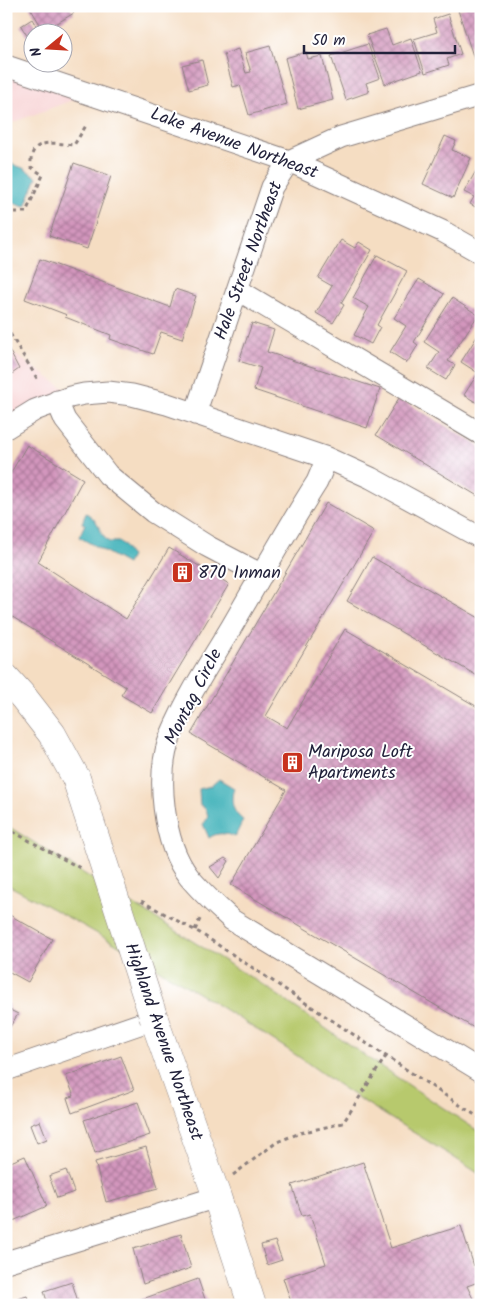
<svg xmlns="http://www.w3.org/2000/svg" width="487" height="1311" viewBox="0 0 487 1311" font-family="Kalam,sans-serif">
<defs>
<pattern id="building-cross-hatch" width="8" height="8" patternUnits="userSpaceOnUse" patternTransform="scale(1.25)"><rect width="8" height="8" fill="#d396bd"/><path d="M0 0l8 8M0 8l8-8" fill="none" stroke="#ab7a9b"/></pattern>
</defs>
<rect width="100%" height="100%" fill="#fff"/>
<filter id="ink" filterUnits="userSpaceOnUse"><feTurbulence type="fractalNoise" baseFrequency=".02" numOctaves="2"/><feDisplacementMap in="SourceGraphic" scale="10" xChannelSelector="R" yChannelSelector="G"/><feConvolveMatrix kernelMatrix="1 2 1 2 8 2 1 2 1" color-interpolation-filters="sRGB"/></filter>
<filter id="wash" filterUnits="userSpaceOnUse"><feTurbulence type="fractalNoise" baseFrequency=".0096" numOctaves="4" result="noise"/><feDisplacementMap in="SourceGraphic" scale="20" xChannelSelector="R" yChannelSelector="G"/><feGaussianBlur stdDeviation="1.12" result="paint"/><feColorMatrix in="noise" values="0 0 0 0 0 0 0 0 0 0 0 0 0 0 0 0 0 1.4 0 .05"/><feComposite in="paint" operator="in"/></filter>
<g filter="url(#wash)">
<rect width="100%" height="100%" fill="#f5ddc2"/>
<path fill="#f7cfd0" d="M6 63 94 92 6 125Z
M6 348 75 396 6 439Z"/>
<path fill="#b7c96d" stroke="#6c7654" d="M6 825 263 985 374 1062 481 1133V1175C439 1147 395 1122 352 1094 330 1080 309 1063 287 1049 196 990 102 934 6 884Z"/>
<path fill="#44b4bb" stroke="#336b7b" d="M6 162 23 168 37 177 25 206 14 203H6Z
M86 513C103 523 97 532 109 542H120C125 546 126 552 131 556L127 564 79 537 85 524 82 523Z
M219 779 234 788C230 800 232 812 243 820L235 837C226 833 217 832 209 838L203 824C210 818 209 810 200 805L199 789 211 786Z"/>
<g id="blocks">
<path fill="url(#building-cross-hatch)" d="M29 6H69L74 13 44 31Z
M468 6H481V57L474 59 458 10Z
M448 14 461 54 447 59 449 65 425 73 414 39 437 32 433 19Z
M32 19 40 32H32V41L31 42 21 26Z
M386 29 392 45 411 38 422 71 385 84 367 35Z
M368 44 380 78 366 83 369 92 346 100 331 56Z
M270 46 287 104 249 115 240 85 233 87 224 54 238 49 246 73 251 72 245 53Z
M306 52 308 59 322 56 333 100 298 109 285 58Z
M202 60 208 85 189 90 182 65Z
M445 136 456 141 452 150 471 158 453 198 423 184Z
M481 162V210L470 204 474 197 464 192Z
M74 163 111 176 87 249 49 236Z
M341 240 355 248 359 242 372 250 341 303 344 305 333 323 316 313 332 286 318 278Z
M377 255 407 271 377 325 380 327 371 344 354 335 369 307 353 298Z
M40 259 170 307 175 289 196 296 182 339 161 332 153 354 110 339 111 335 65 317 67 315 25 299Z
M419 279 444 294 414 342 418 345 407 363 390 352 406 326 394 318Z
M452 298 478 315 448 361 455 365 446 380 428 369 439 352 424 342Z
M252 323 274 330 267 352 380 389 367 428 254 390 261 368 239 361Z
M481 330V402L479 404 464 395 478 373 461 362Z
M6 344 19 369 6 378Z
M399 398 481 447V498L376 435Z
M27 445 83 479 38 562 126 619 169 548 229 584 152 713 121 695 126 687 6 613V481Z
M326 503 374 531 266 716 287 728 345 629 481 709V1032L231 885 286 790 191 734Z
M372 557 481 619V678L347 601Z
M225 858 229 861 219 878 210 867Z
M6 913 52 939 28 982 6 970Z
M6 1003 10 1005 8 1009 18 1014 6 1033Z
M121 1056 134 1090 72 1113 67 1098 74 1096 66 1076Z
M138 1102 150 1135 95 1153 84 1120Z
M40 1121 47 1139 37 1143 30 1125Z
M146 1147 158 1188 106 1202 95 1162Z
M25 1156 47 1206 13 1221 6 1204V1164Z
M363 1162 391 1248 461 1226 474 1266 481 1264V1281L467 1286 476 1305H292L283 1278 326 1264 310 1214 302 1216 292 1185Z
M66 1170 74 1192 57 1198 49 1176Z
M181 1234 191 1268 143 1284 133 1249Z
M275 1241 282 1260 267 1265 261 1245Z
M198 1279 207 1305H138L137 1301Z
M72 1282 79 1305H48L44 1291Z
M27 1296 30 1305H6V1303Z"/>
</g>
</g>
<g filter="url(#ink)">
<use href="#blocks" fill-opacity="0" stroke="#8c807e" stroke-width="1"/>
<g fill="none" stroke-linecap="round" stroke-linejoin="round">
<defs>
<path id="minor" d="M6 66 289 161 442 231 481 253
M238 290 481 434
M57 401 65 420 108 475 153 512 207 546 262 575
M195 414 272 187 289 161 341 137 481 95
M6 428 35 410 70 397 84 394 108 392 132 395 167 404 327 458 371 478 481 538
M327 458 317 482C287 529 260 578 232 626 211 661 187 697 171 735 155 774 163 844 189 877 202 893 217 906 232 920L481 1071
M6 1070 154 1019
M6 1262 217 1197"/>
<path id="major" d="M6 678 24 698 52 734 76 778
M154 1019 217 1197 252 1305"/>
</defs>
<use href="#minor" stroke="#8c807e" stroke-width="23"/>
<use href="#major" stroke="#8c807e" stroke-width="29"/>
<path stroke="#8c807e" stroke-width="3" stroke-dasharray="4 4" stroke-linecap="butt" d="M6 212H26L43 175 31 167C29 137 52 143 74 145L87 124
M6 327 38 380
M6 828 80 868
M141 901 200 933 481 1119
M195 930 201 917
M233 1175 277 1142 300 1133 343 1123 386 1056"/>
<use href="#minor" stroke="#fff" stroke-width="21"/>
<use href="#major" stroke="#fff" stroke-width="28"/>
<defs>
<path id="major-bridge" d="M76 778 154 1019"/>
</defs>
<use href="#major-bridge" stroke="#8c807e" stroke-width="29" stroke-linecap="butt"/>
<use href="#major-bridge" stroke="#fff" stroke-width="28"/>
</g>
</g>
<defs>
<symbol id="building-square" viewBox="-11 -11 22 22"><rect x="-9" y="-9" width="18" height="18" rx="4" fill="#c8321e" stroke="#fff"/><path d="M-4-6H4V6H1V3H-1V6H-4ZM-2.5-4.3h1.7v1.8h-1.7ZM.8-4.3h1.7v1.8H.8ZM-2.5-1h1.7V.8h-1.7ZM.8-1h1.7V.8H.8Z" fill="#fff"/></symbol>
</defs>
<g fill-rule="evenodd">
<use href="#building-square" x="170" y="560" width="25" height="25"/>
<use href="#building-square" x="280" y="750" width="25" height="25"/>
</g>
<g text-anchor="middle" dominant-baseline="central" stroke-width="4" stroke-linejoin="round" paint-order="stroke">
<g font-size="18" fill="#22223b" stroke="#fff">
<text transform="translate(234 144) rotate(20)">Lake Avenue Northeast</text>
<text transform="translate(249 261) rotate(-70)">Hale Street Northeast</text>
<text transform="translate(194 697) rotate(-63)">Montag Circle</text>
<text transform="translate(163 1042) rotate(71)">Highland Avenue Northeast</text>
</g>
<g font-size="18" fill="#22223b" stroke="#fff" text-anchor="start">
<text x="198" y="573">870 Inman</text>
<text x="308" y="752">Mariposa Loft<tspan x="308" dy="21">Apartments</tspan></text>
</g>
</g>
<rect width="487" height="1311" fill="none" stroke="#fff" stroke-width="25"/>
<g transform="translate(48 48) rotate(252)"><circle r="24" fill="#ffffff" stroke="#a7a7b1"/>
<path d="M0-4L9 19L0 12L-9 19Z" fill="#c8321e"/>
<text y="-8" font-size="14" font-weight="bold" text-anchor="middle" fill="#22223b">N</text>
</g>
<path d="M304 45v8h151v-8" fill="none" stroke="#22223b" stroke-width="2.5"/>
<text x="312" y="45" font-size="15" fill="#22223b" stroke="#ffffff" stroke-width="4" paint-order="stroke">50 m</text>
</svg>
